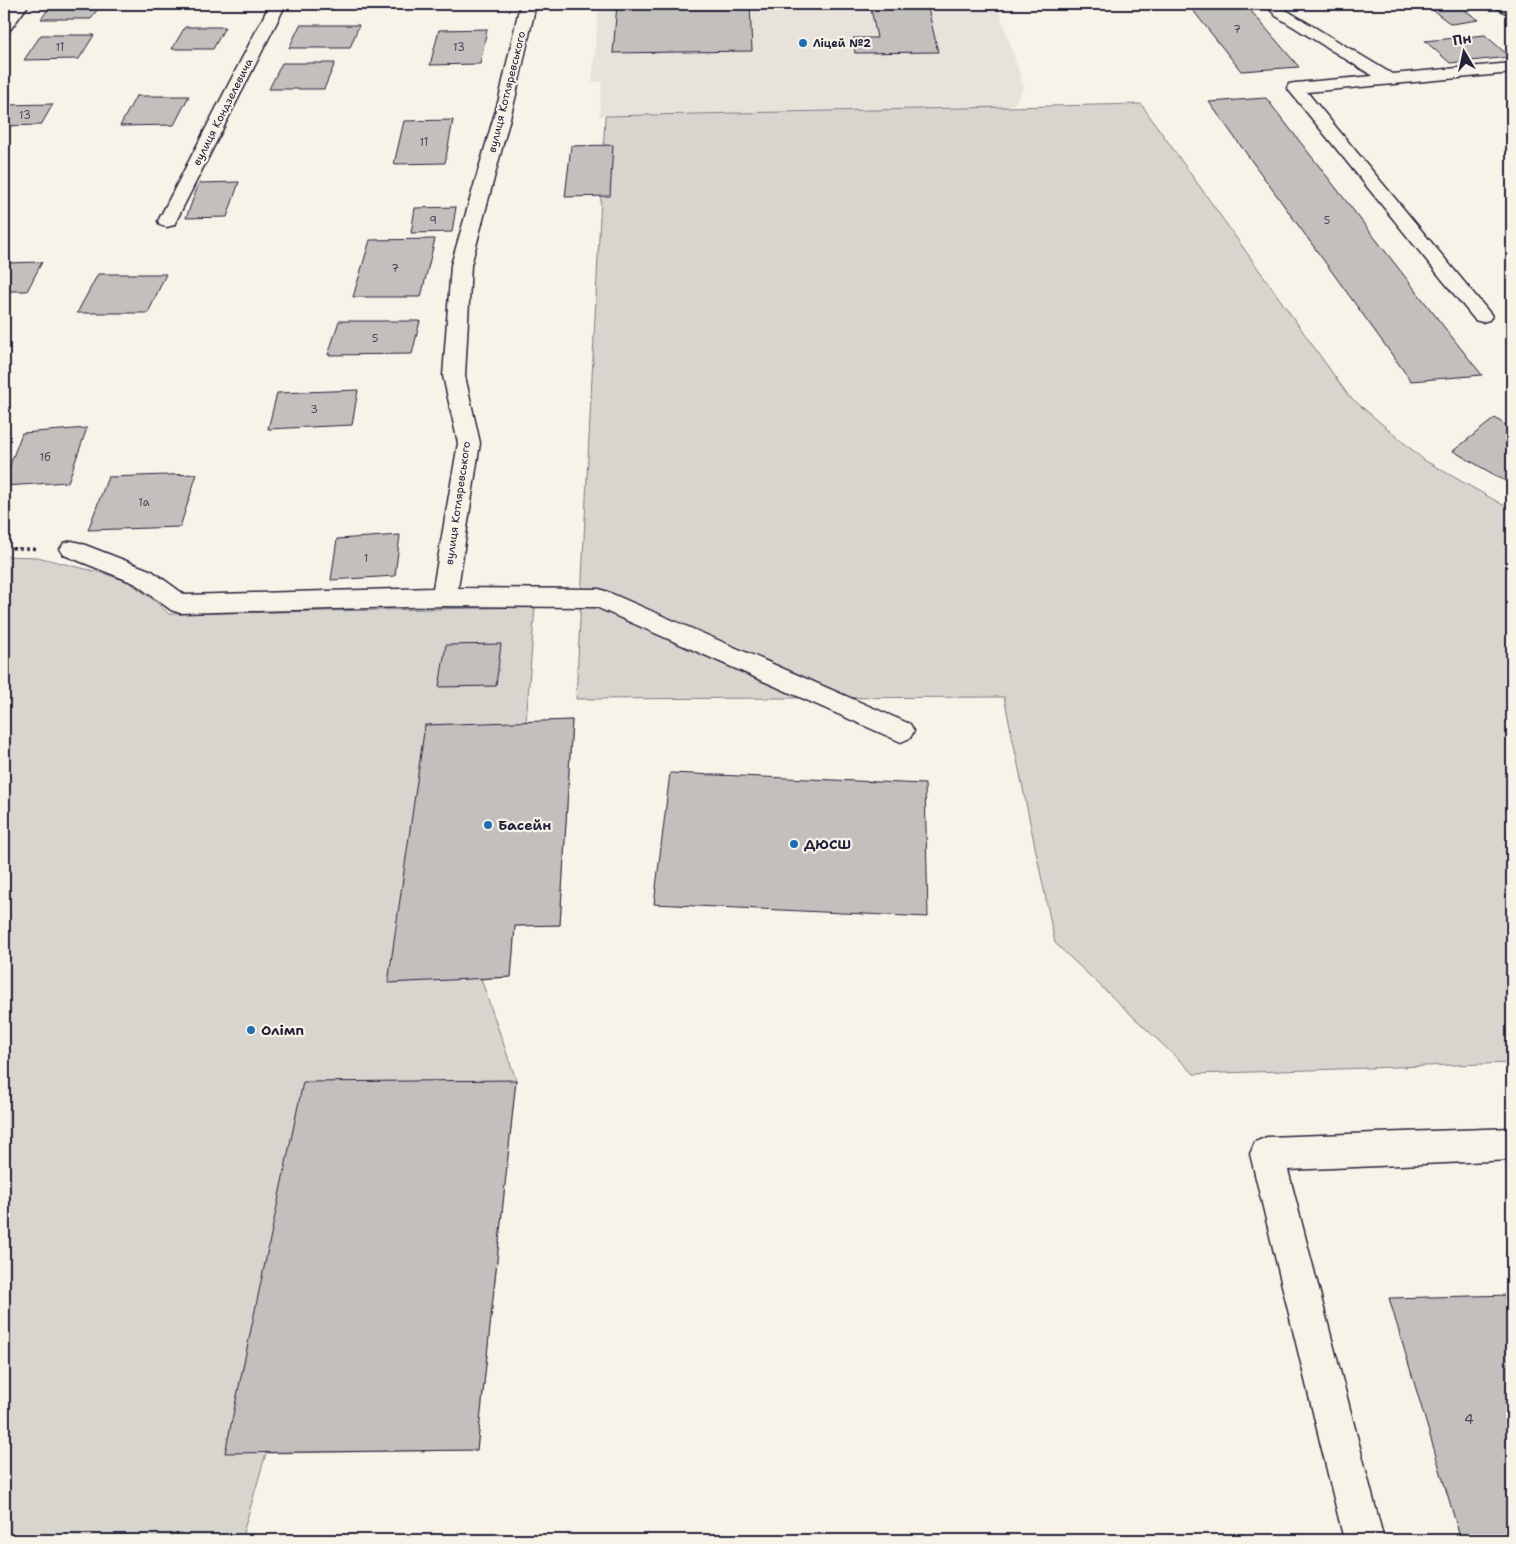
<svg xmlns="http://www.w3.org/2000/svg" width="1516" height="1544" viewBox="0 0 1516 1544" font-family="'Shantell Sans',sans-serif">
<rect width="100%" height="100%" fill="#f7f3e8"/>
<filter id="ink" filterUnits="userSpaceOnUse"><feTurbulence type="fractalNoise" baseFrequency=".02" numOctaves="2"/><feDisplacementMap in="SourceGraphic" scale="10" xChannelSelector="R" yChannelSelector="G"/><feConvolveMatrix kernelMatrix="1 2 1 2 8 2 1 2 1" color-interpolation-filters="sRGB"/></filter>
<g filter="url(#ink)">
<path fill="#e7e3db" d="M599 4H997L1024 87 1014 104 1004 108 599 116 602 82H592Z"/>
<path fill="#d8d5cf" stroke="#7d7c85" d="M1141 104 1348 395 1424 460 1512 510V1063L1194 1074 1055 943 1004 697 576 699 605 116Z
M4 556 37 557 106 574 129 582 155 601 169 614 535 607 526 722 572 720 560 925 515 926 511 977 481 979 516 1080 477 1450 266 1453 241 1540H4Z"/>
<path fill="#c2bfbd" stroke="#22223b" d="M52 4H101L91 19H41Z
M617 4H750L752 51 613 53Z
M870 4H927L938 52 855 53 853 38H877Z
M1188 4H1245L1299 67 1241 71Z
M1446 4H1456L1479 20 1451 24 1427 6Z
M300 25H359L350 48H289Z
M185 27H225L213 49H172Z
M487 29 480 64 430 65 439 30Z
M41 35H94L79 59 24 60Z
M1485 35 1510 57 1450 63 1425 41Z
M282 63H335L324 89H269Z
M136 96H189L174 125 120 126Z
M1266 98 1455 341 1482 375 1411 381 1209 102Z
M53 104 41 125 4 126V105Z
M453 120 445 163 394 164 404 121Z
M613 145 610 196 565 197 571 146Z
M239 182 227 217 186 218 199 183Z
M456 207 452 232 411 233 415 208Z
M435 239 421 297H353L370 240Z
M42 262 27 291H4V263Z
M98 274H166L148 313H77Z
M339 321H420L412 354 328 355Z
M358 390 352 425 268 429 277 393Z
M1495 418 1512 429V485L1453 451Z
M87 428 68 482 4 486V481L22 433Z
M197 474 180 527 88 530 108 477Z
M400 535 395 576 331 580 337 539Z
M501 644 496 686 439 687 446 645Z
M572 720 560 925 515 926 511 977 388 983 425 725Z
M670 773 925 784 928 917 654 904Z
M516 1080 477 1450 225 1453 303 1082Z
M1512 1295V1540H1461L1389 1298Z"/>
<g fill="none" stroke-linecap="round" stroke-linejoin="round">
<defs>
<path id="minor" d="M13 4H29L10 30 4 32V17Z
M270 4H286L176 221 174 225 167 227 160 225 158 221Z
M520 4H536L515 99 471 265 465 376 480 443 458 588 599 589 608 592 910 724 914 731 910 738 901 742 892 738 596 607 444 606 180 613 171 610 134 583 64 555 60 549 64 543 72 541 80 543 152 571 185 595 433 588 458 443 443 376 451 265 499 99Z
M1265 4H1281L1286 10 1392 74 1512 63V73L1307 92 1489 312 1492 316 1489 320 1482 322 1475 320 1287 88 1289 84 1295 83 1373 76 1276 16Z
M1493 4 1512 5V16L1495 7Z
M1512 1128V1160L1288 1170 1384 1540H1344L1250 1154 1255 1142 1267 1137Z"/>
</defs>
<use href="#minor" stroke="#22223b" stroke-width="3"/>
<path stroke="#22223b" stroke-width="2.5" stroke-dasharray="4 3" stroke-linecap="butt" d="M4 548 38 549"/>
<use href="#minor" fill="#f7f3e8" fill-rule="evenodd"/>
</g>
</g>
<g fill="#1f6fb2" stroke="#f7f3e8" stroke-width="2">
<circle cx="803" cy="43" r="5"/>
<circle cx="488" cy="825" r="5"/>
<circle cx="794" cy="844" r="5"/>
<circle cx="251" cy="1030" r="5"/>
</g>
<g text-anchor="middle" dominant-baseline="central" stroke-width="4.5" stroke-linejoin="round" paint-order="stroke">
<g font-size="11" fill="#4a495c">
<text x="1237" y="29">7</text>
<text x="60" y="47">11</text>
<text x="459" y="47">13</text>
<text x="25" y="115">13</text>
<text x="424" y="142">11</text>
<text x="433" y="220">9</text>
<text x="1327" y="220">5</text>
<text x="395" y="268">7</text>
<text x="375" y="338">5</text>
<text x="314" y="409">3</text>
<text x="45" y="457">1б</text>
<text x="144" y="502">1а</text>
<text x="366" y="558">1</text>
</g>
<g font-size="11" font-weight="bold" fill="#22223b" stroke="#f7f3e8" text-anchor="start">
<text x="813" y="43">Ліцей №2</text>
</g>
<g font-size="11" fill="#22223b" stroke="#f7f3e8">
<text transform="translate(507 92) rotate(-76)">вулиця Котляревського</text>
<text transform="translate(223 112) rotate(-63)">вулиця Кондзелевича</text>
<text transform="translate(458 503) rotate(-82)">вулиця Котляревського</text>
</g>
<g font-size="14" font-weight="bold" fill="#22223b" stroke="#f7f3e8" text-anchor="start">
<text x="498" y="825">Басейн</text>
<text x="804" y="844">ДЮСШ</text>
<text x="261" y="1030">Олімп</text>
</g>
<g font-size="14" fill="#4a495c">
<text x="1469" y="1419">4</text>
</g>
</g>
<rect width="1516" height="1544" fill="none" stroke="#f7f3e8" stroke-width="20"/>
<rect x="10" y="10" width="1496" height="1524" fill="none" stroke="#22223b" stroke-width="2" filter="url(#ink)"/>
<g transform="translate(1464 52) rotate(351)" stroke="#f7f3e8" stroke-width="4" paint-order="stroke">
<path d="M0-4L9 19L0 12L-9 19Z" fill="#22223b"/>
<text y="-8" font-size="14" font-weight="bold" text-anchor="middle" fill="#22223b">Пн</text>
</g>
</svg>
